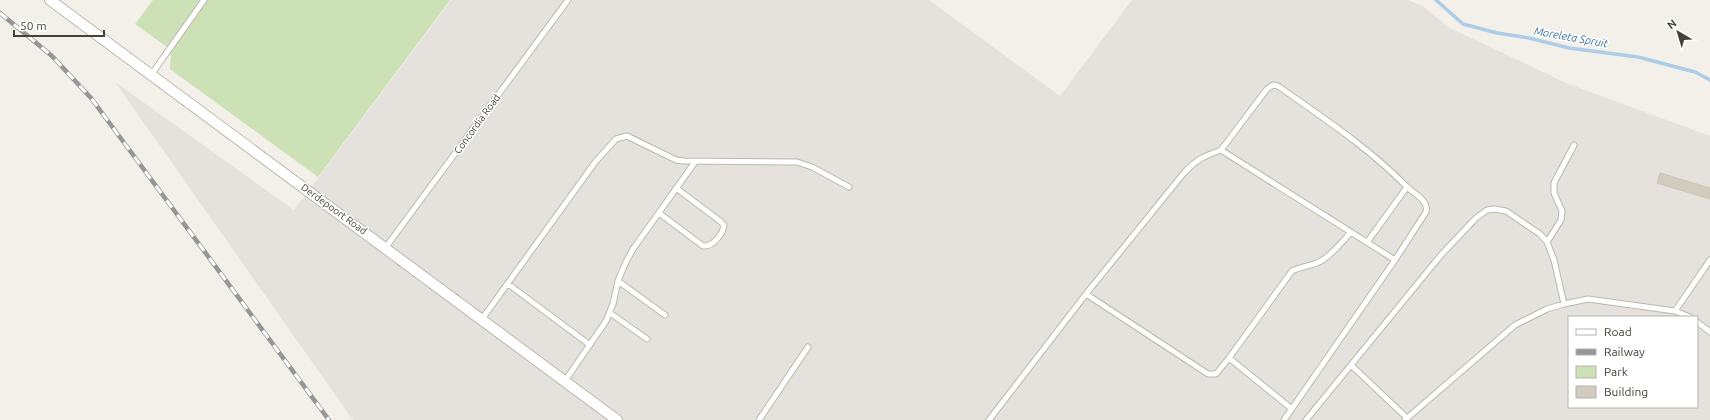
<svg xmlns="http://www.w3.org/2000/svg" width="1710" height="420" viewBox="0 0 1710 420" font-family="Ubuntu,sans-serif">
<rect width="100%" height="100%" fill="#f2f0e8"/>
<path fill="#e5e2dd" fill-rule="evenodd" d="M451 0H929L1060 96 1132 0H1408L1423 6 1448 27 1566 83 1710 136V420H353L115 82 294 210ZM1569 317H1697V407H1569Z"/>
<path fill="#cce2b6" d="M153 0H450L318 177 170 69 171 50 135 24Z"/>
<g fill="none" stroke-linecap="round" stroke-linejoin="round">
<path stroke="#accce8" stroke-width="3.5" d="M1436 0 1463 24 1497 33 1529 38 1569 48 1638 57 1695 72 1710 80"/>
</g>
<path fill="#d2ccbf" stroke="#ccc4b3" d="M1660 173 1710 188V199L1657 183Z"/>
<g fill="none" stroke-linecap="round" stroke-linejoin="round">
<defs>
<path id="lane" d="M151 75 204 0
M1221 150 1267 89 1273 85 1278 86C1323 118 1368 147 1407 187L1368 241
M659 213 703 246C713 247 723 234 724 225L720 221 676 188
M1547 242 1561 220 1562 211 1554 193V183L1574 145
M386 247 568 0
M1395 260 1426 212C1429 201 1415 194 1407 187
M618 281 665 315
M508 284 590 345
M1086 294 1208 374H1216L1229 358 1292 271C1302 266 1312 266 1321 261 1333 254 1342 242 1351 232
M1675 311 1710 260
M610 313 647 339
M482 319 596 161 616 139 627 136 676 160 684 161 797 162 812 167 849 187
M1697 322 1710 332
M1229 358 1292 409
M1351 365 1407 418
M565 381 606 321 613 304 618 281 625 264 633 249 695 162
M759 420 808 347
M989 420 1086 294 1183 174C1197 159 1202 157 1221 150L1395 260 1284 420
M1306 420 1441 255 1476 218 1487 210 1494 209 1506 211 1540 234 1547 242 1554 260 1564 304
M1405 420 1515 325 1547 309 1564 304 1588 299 1675 311 1690 317"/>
<path id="street" d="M50 0 617 420"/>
</defs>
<use href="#lane" stroke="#bcb8ac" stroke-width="7"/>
<use href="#street" stroke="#bcb8ac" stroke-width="12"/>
<use href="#lane" stroke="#fff" stroke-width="5"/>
<use href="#street" stroke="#fff" stroke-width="10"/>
<defs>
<path id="rail" d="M0 13 52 56 91 98 329 420"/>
</defs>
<use href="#rail" stroke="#969696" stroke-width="4.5"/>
<use href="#rail" stroke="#fff" stroke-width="3" stroke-dasharray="9" stroke-linecap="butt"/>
</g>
<g text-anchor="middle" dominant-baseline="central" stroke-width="3" stroke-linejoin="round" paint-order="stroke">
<g font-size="10" fill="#454038" stroke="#fff">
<text transform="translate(477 124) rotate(-54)">Concordia Road</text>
<text transform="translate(334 209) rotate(36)">Derdepoort Road</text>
</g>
<g font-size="11" font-style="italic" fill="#3d73a4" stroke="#fff">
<text transform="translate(1571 37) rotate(10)">Moreleta Spruit</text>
</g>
</g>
<rect x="1568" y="316" width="130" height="92" fill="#ffffff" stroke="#b5b3af"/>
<rect x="1576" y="329" width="20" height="6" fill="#ffffff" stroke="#b5b3af"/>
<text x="1604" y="336" font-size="12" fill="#454038">Road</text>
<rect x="1576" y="349" width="20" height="6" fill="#969696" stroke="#b5b3af"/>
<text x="1604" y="356" font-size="12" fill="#454038">Railway</text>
<rect x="1576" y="366" width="20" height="12" fill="#cce2b6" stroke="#b5b3af"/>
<text x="1604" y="376" font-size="12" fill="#454038">Park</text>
<rect x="1576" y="386" width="20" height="12" fill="#d2ccbf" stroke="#b5b3af"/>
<text x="1604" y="396" font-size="12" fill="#454038">Building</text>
<g transform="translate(1678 32) rotate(322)" stroke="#ffffff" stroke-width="3" paint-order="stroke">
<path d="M0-3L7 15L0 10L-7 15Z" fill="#454038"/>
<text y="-6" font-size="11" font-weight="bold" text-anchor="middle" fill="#454038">N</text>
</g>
<path d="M14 30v6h90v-6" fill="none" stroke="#454038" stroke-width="2"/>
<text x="20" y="30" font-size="12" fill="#454038" stroke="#ffffff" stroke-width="3" paint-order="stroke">50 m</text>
</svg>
